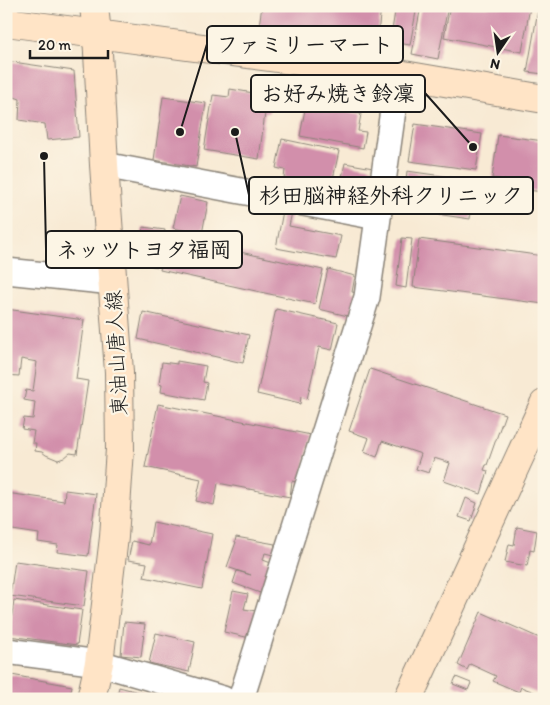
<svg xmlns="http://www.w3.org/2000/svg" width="550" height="705" viewBox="0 0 550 705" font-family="Itim,'Klee One',sans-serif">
<rect width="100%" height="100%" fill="#fcf5e5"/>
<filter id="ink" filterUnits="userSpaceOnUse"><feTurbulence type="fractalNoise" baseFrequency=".02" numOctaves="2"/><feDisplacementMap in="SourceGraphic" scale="10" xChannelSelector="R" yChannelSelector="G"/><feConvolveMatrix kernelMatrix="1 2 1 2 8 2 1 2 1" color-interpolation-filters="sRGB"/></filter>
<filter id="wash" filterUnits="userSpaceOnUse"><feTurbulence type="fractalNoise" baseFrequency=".0096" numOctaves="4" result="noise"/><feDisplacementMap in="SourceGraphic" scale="20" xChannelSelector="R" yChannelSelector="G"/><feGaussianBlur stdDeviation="1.12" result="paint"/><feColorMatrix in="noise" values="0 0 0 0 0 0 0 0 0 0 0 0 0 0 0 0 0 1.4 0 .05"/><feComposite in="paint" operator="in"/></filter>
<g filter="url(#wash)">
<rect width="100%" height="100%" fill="#f8ead4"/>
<g id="blocks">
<path fill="#d28fab" d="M262 6H337L362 10V6H381L377 44 358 41 359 34 321 28 319 36 259 26Z
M396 6H417L410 45 390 42Z
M421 6H448L438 59 412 54Z
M450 6 530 7 522 52 444 37Z
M538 10 544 11V74L527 72Z
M6 61 74 71 79 137 47 140 45 124 19 120 20 99 6 94Z
M230 89 271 96 269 113H265L259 159 204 150 213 95 229 97Z
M163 97 206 103 196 167 154 160Z
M306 104 361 114 358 131 366 132 363 148 300 136Z
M415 124 482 134 476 170 409 161Z
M498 135 544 141V192L526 190 525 201 503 198 505 180 492 178Z
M282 139 339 151 330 193 292 185 294 180 284 178 285 170 276 168Z
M345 163 373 168 367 197 339 192Z
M407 171 470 180 469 191 473 192 470 219 416 211V208L403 206Z
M180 196 208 202 202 234 173 228Z
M283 211 292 212 289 226 341 236 336 259 276 248Z
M143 227 165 230 158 267 137 263Z
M402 238 412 239 406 288 396 286Z
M180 239 323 270 315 304 160 270 167 240 179 243Z
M419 239 544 256V304L413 287Z
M328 269 355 276 352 292 357 293 352 317 319 309Z
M6 309 84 320 76 379 88 381 77 454 70 453 64 458 58 460 46 455 42 452 35 451 36 443H32L34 431 22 429 24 418 33 419 35 402 24 400 26 390 33 391 37 362 21 359 19 376 6 375Z
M276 309 338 323 332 350 319 347 307 399 301 397 300 404 257 394Z
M143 312 249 335 243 363 138 339Z
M177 361 206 366 203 382 207 383 204 400 161 392 162 385 159 384 162 362 177 364Z
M370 369 505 414 487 465H486L484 470 488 471 481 494 444 481 450 463 434 458 429 473 416 469 421 454 382 441 377 457 364 452 369 438 349 431Z
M158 404 311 435 301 483 292 481 290 497 218 483 214 505 196 501 201 479 145 467Z
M65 490 96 494 88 556 57 552 58 545 38 542 39 534 6 529V493L64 501Z
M466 498 477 503 471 521 459 517Z
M153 522 212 534 202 589 144 577 147 563 128 560 132 541 149 545Z
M517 527 537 531 534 551 530 550 527 566 505 562 509 544 514 545Z
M236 537 275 544 273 555 265 553 263 560 271 563 260 593 233 583 237 571 251 575 227 567 236 542H235Z
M15 561 89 571 84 606 10 596Z
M233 591 248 594 244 609 256 611 250 638 224 632Z
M14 600 82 610 77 645 9 636Z
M481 612 544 640V696L521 687 519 692 493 681 496 676 470 664 467 670 458 665Z
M124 622 145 624 141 657 121 655Z
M156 633 195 642 189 672 149 663Z
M6 674 72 686 69 699H6Z
M456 677 471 683 468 690 453 684Z
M119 687 162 698V699H116Z"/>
</g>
</g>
<g filter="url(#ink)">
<use href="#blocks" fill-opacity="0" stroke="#8a8378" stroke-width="1"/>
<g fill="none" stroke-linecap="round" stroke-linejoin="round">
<defs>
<path id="street" d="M104 165 377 217
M6 271 113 282
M6 651 99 663 223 699
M241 699 367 297 398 74"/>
<path id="secondary" d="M6 22 398 74 544 99
M91 699 99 663 114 537 120 449 119 372 104 165 97 34 94 6
M408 699 544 404"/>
</defs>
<use href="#street" stroke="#8a8378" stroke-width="28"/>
<use href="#secondary" stroke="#8a8378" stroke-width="30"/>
<use href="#street" stroke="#fff" stroke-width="25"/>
<use href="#secondary" stroke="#ffe4c6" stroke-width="28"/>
</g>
</g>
<g text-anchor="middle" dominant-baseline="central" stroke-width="4.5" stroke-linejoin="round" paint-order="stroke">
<g font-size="21" fill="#1c1c1c" stroke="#fcf5e5">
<text transform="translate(116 353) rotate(-93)">東油山唐人線</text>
</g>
</g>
<path fill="none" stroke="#1c1c1c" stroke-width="2" d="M180 132L207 44M473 147L425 93M235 132L249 195M44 156L46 249"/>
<g fill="#1c1c1c" stroke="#fcf5e5" stroke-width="2">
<circle cx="180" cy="132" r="5"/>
<circle cx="473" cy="147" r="5"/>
<circle cx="235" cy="132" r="5"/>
<circle cx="44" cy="156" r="5"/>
</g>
<g fill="#fcf5e5" stroke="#1c1c1c" stroke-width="2">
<rect x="207" y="26" width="196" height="37" rx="5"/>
<rect x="251" y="75" width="174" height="37" rx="5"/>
<rect x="249" y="177" width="284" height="37" rx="5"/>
<rect x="46" y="231" width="196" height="37" rx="5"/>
</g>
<g font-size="22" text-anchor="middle" font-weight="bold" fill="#1c1c1c">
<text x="305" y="52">ファミリーマート</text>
<text x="338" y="101">お好み焼き鈴凜</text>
<text x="391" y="203">杉田脳神経外科クリニック</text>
<text x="144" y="257">ネッツトヨタ福岡</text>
</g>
<rect width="550" height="705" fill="none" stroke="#fcf5e5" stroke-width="25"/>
<g transform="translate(498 52) rotate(193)" stroke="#fcf5e5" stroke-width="4" paint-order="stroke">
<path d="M0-4L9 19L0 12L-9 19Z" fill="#1c1c1c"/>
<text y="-8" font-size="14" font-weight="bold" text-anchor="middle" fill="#1c1c1c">N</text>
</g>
<path d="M30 50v8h78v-8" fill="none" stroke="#1c1c1c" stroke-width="2.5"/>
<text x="38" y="50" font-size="15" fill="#1c1c1c" stroke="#fcf5e5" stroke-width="4" paint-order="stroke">20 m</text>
</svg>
